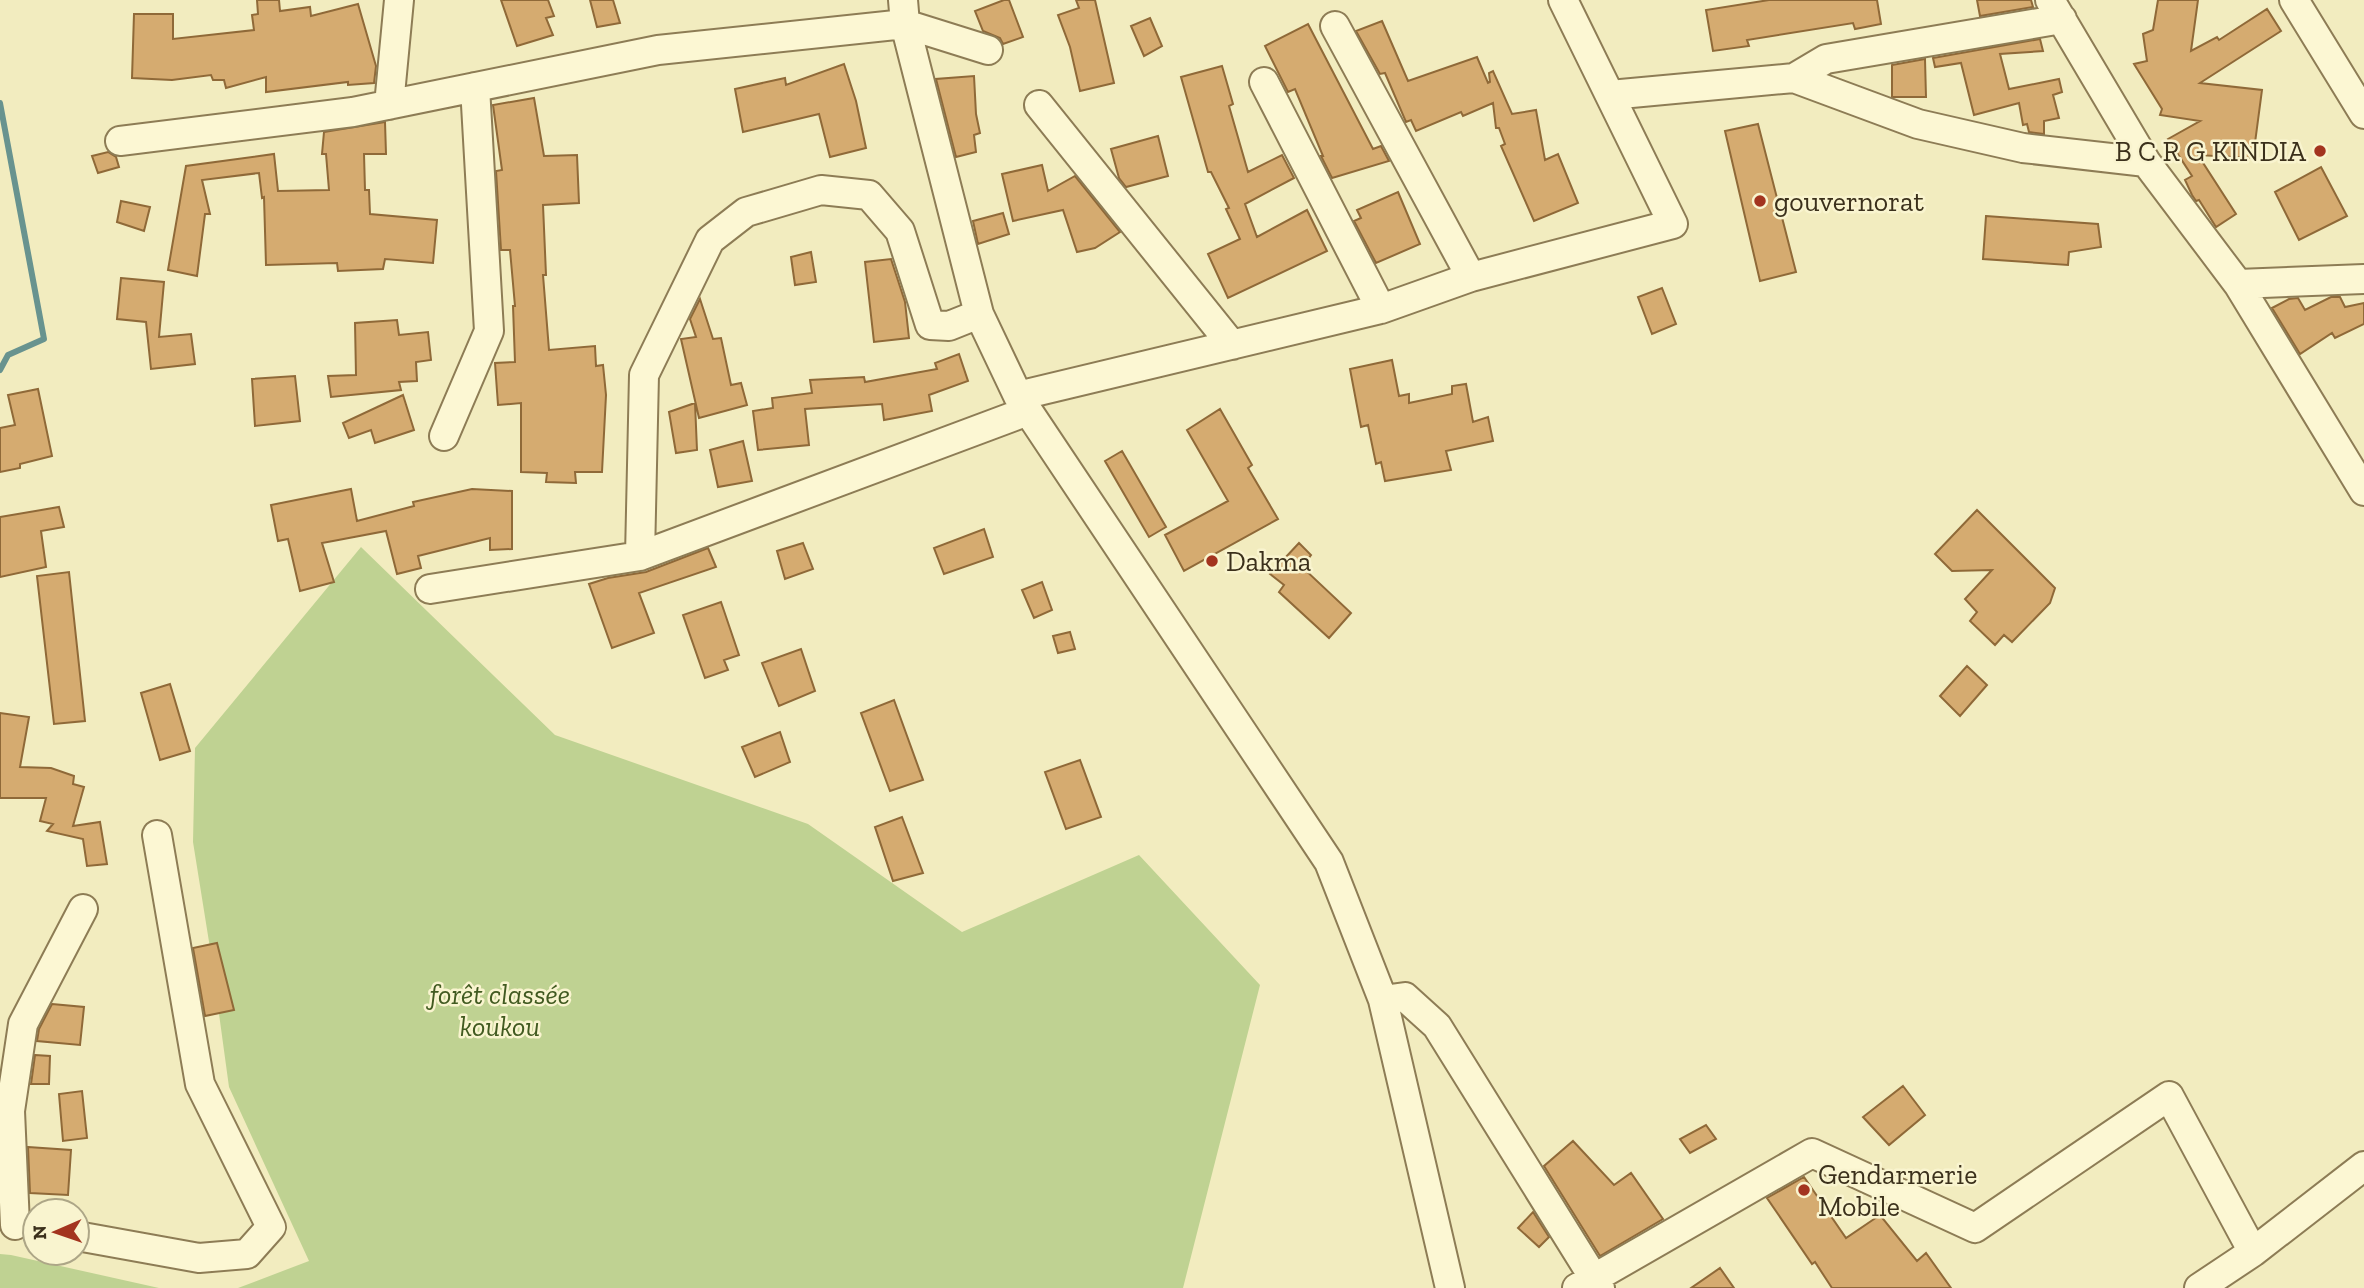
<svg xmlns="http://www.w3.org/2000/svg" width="2364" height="1288" viewBox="0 0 2364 1288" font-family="'Zilla Slab',serif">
<rect width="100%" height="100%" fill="#f2ecbf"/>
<path fill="#bfd292" d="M361 547 555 735 808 824 962 932 1139 855 1260 985 1183 1288H238L309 1261 229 1087 210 948 193 842 195 748Z
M0 1254 11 1255 159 1288H0Z"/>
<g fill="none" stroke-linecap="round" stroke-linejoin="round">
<path stroke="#68938f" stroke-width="6" d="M0 103 44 339 8 355 0 370"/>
</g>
<path fill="#d5ab70" stroke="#8f6938" stroke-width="2" d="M257 0H279L280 11 310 7 311 16 358 4 376 66 374 83 348 85V82L266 92V77L226 88 224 80H213L211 75 172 80 132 78 134 14H173V39L254 30 252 15 258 14Z
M501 0H548L554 16 546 18 553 35 517 46Z
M590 0H613L620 23 597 27Z
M1004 0H1009L1023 37 1003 44 1000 38 983 31 975 11Z
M1076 0H1095L1114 83 1080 91 1070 47 1058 15 1079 8Z
M1769 0H1877L1881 24 1855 29 1853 23 1747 40 1749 46 1713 51 1706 10Z
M1977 0H2031L2033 7 1980 16Z
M2158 0H2198L2191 51 2217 37 2219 40 2267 9 2281 31 2200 83 2262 90 2253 158 2198 155 2236 214 2216 227 2199 200 2196 201 2192 195 2185 180 2192 176 2168 139 2200 121 2160 115 2162 109 2134 64 2147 61 2143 34 2153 30Z
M1150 18 1162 46 1144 56 1131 26Z
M1382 21 1408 81 1477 57 1488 83 1490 82 1489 73 1493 71 1512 114 1536 110 1545 160 1558 154 1578 203 1534 221 1501 146 1505 144 1499 128H1496L1493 103 1463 116 1461 112 1416 131 1411 120 1406 122 1385 73 1380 74 1356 31Z
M1308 24 1373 149 1381 146 1389 161 1332 178 1321 156H1323L1295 89 1288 92 1265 46Z
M2040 39 2043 51 2000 54 2009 89 2059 79 2062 92 2053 95 2059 118 2044 121V134L2029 132 2027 124 2023 125 2019 103 1974 115 1961 63 1935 67 1933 58Z
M1925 59 1926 97H1892V65Z
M844 64 856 101 866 148 830 157 819 114 743 132 735 89 785 78 786 85Z
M1222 66 1233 104 1229 106 1248 172 1282 155 1294 178 1245 204 1257 237 1307 210 1327 251 1228 298 1208 254 1240 239 1226 209 1229 208 1211 172H1208L1181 77Z
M974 76 976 114 980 133 974 135 976 152 956 157 936 79Z
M534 98 544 156 577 155 579 203 543 205 546 275H543L549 350 595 346 596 366 603 365 606 395 602 472H575L576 483 546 482 547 473 521 472V403L498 405 495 363 515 362 513 306H515L510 250H501L496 171 502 170 493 105Z
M385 122 386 154H364L365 190H369L370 214 437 220 433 263 385 259 383 269 338 271 337 263 266 265 264 197 262 198 259 173 202 180 210 214H205L197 276 168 270 186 166 274 154 278 191 329 190 326 154H322L324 132Z
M1758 124 1796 272 1760 281 1725 131Z
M1158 136 1168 176 1126 187 1119 178 1111 149Z
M108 152 116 157 119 167 98 173 92 156Z
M1042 165 1048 191 1075 176 1120 232 1095 248 1077 252 1063 210 1013 221 1002 174Z
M2321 167 2347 216 2299 240 2275 192Z
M1398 192 1420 244 1376 263 1354 221 1361 218 1357 210Z
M121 201 150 207 144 231 117 222Z
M1003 213 1009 234 978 244 973 221Z
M1986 216 2098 224 2101 247 2069 252 2068 265 1983 259Z
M811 252 816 282 795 285 791 257Z
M891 259 905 302 909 338 874 342 865 262Z
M121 278 164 282 159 337 191 334 195 364 151 369 146 322 117 319Z
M1662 288 1676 324 1652 334 1638 297Z
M2331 297H2340L2345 307 2364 303V324L2335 338 2332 333 2300 354 2272 308 2289 299 2298 298 2305 310Z
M700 299 713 339 721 338 731 385 741 383 747 405 699 418 681 339 696 337 690 319Z
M397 320 399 335 428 332 431 360 416 362 417 381 399 382 401 390 331 397 328 376 356 375 355 323Z
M959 354 968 381 929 395 932 411 884 420 882 404 805 409 809 445 758 450 753 411 773 408 772 398 812 393 810 380 864 377 865 382 937 369 935 363Z
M1392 360 1399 396 1409 394V403L1452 394V386L1466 384 1473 422 1488 417 1493 441 1446 451 1451 470 1385 481 1381 462 1376 464 1368 425 1361 427 1350 369Z
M295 376 300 421 255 426 252 379Z
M38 389 52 456 20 464V468L0 472V428L15 425 8 395Z
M403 395 414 430 375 443 371 430 349 438 343 423Z
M695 403 697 450 676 453 669 412Z
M1220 409 1252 465 1248 468 1278 519 1184 571 1165 535 1228 501 1187 430Z
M743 441 752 481 718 487 710 450Z
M1122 451 1166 527 1149 537 1105 461Z
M351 489 357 521 414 506 413 502 472 489 512 491V549L490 550V538L418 556 421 568 397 574 386 531 333 541 322 543 334 582 300 591 288 539 278 541 271 505Z
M59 507 64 527 41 531 46 567 0 577V517Z
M1977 510 2055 588 2050 603 2012 642 2004 635 1995 645 1970 621 1977 612 1965 599 1992 570 1952 571 1935 554Z
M984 529 993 557 944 574 934 548Z
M803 543 813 569 785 579 777 551Z
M1299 543 1311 555 1302 567 1351 613 1329 638 1279 592 1284 585 1270 574Z
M708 548 716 567 639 593 654 633 612 648 589 584 608 578 646 572Z
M69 572 85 721 54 724 37 576Z
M1042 582 1052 610 1034 618 1022 590Z
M721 602 739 655 724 660 728 670 705 678 683 615Z
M1070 632 1075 649 1058 653 1053 636Z
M801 649 815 691 779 706 762 663Z
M1967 666 1987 685 1960 716 1940 696Z
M170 684 190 751 160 760 141 693Z
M894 700 923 780 890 791 861 713Z
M0 713 29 717 20 767 51 768 74 776 73 784 84 787 73 826 100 822 107 864 87 866 83 839 47 831 53 824 40 821 46 798H0Z
M780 732 790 762 755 777 742 747Z
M1080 760 1101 817 1066 829 1045 772Z
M902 817 923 873 893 881 875 827Z
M217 943 234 1010 205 1016 193 948Z
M52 1004 84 1007 80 1045 37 1041 39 1029Z
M35 1055 50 1056 49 1084H31Z
M1903 1086 1925 1115 1889 1145 1863 1117Z
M82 1091 87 1138 63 1141 59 1094Z
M1706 1125 1716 1139 1690 1153 1680 1139Z
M1573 1141 1614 1185 1631 1173 1663 1219 1600 1256 1544 1166Z
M28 1147 71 1150 68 1195 30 1193Z
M1804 1177 1846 1238 1880 1215 1917 1261 1926 1253 1951 1288H1832L1815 1262 1812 1264 1767 1198Z
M1533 1212 1549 1237 1539 1247 1518 1228Z
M1720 1268 1734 1288H1691Z"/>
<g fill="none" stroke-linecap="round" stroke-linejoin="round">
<defs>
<path id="minor" d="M903 0 905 24 979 314 1018 396 1329 862 1383 1000 1450 1288
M2050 0 2146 162
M2294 0 2364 114
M1335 26 1471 277
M1794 78 1826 59 2062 19
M1264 82 1381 309
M1610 95 1794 78 1918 124 2023 148 2146 162 2238 284 2364 491
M389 105 399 0
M1039 105 1232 345
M120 141 353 112 658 50 905 24 988 50
M2238 284 2364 279
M1018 396 1381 309 1471 277 1673 224 1563 0
M444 436 489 331 475 87
M640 556 644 375 710 240 746 212 821 190 869 195 900 231 930 325 949 326 979 314
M430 589 640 556 1028 411
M1383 1000 1405 997 1437 1026 1600 1288
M15 1225 10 1111 23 1024 83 909
M77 1236 199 1258 247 1254 271 1227 200 1084 157 835
M1577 1288 1812 1153 1975 1228 2169 1096 2253 1252
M2199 1288 2253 1252 2364 1166"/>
</defs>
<use href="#minor" stroke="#8d7c55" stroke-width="32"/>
<use href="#minor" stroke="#fcf7d3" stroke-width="28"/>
</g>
<g fill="#a3341f" stroke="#f9f4cf" stroke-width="2.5">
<circle cx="2320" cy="151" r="7"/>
<circle cx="1760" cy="201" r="7"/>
<circle cx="1212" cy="561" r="7"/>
<circle cx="1804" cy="1190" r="7"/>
</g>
<g text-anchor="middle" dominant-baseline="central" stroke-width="5" stroke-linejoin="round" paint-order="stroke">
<g font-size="28" fill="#3b301b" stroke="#f9f4cf" text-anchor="start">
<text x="2306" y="151" text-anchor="end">B C R G KINDIA</text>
<text x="1774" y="201">gouvernorat</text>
<text x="1226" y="561">Dakma</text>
<text x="1818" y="1174">Gendarmerie<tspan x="1818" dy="32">Mobile</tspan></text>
</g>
<g font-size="28" font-style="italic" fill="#415a20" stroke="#f9f4cf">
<text x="500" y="994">forêt classée<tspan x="500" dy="32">koukou</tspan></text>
</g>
</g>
<g transform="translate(56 1232) rotate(268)"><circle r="33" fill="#f9f4cf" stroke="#ada687" stroke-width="2"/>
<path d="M0-5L12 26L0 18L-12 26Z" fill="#a3341f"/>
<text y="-10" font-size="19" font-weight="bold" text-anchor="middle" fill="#3b301b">N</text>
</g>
</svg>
